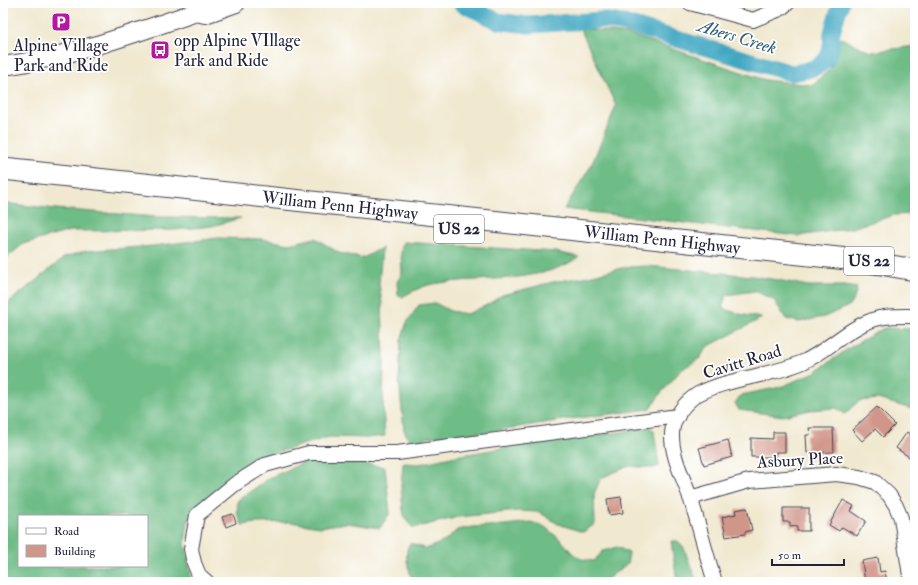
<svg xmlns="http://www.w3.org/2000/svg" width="918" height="585" viewBox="0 0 918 585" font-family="'IM FELL Double Pica',serif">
<rect width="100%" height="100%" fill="#fff"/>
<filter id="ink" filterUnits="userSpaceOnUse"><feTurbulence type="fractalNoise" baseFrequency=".025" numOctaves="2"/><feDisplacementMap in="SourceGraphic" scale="8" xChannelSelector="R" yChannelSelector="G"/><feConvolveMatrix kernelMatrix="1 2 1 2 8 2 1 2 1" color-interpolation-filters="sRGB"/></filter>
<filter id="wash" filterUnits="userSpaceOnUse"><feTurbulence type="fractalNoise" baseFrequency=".012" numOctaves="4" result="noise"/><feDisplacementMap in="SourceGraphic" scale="16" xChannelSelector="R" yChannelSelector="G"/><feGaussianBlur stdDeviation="0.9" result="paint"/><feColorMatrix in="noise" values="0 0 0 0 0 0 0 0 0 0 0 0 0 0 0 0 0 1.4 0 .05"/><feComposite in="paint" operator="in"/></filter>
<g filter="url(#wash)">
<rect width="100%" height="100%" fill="#f0e8cf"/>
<path fill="#6ebc86" stroke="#486f60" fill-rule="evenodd" d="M580 28 628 34 765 80 812 85 831 68 841 38 871 52 915 46V214L894 215 852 228 798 236 564 209 591 166 616 106Z
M3 203 56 209 156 217 241 218 212 226 174 230 70 231 23 244 3 261Z
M218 238 262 239 289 244 315 238 339 253 363 258 382 248 379 284 382 303 384 359 383 409 385 436 366 438 329 437 278 452 219 490 189 516 185 542 192 582H3V307L65 257 85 251 153 246ZM19 516H147V566H19Z
M403 242 556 252 579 257C538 285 480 276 433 284 422 286 411 292 402 297L398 295 397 282 402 273 401 252Z
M648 266 752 276 778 280 808 286H845L857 288 854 299 849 306 824 317 799 322 786 319 774 300 755 291 726 295 722 308 739 314 762 318 707 347 700 358 681 370 661 393 650 409 562 420 488 432 429 437 411 444 404 430 399 381 401 340 407 322 419 305 435 303 450 311 467 314 489 304 502 295 553 282 584 277 626 267Z
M884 328 915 329V410L878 399 859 401 845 414 836 408 810 410 783 416 739 410 735 403 741 395 781 387 815 372 849 348Z
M650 427 654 431 659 466 653 468 629 466 601 478 594 494 595 524 583 532 558 524 539 512 517 511 459 517 413 528 405 519 403 510 401 486 403 463 419 464 456 456 497 449 589 435 615 433Z
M307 461 358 463 385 467 390 513 380 528 347 523 319 527 291 522 255 523 242 525 237 512 238 500 271 477Z
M531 522 545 527 562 541 572 553 581 559 594 561 603 551 617 547 629 553 627 564 603 582H412C410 568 402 556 410 543L426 549 445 541 457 530 473 527 505 525Z
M671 541H678L683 546 697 582H677Z"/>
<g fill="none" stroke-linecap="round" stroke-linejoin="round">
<path stroke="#42a8c2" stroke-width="17" d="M461 3 498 21 528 25 602 20 623 23 791 73C805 71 825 68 830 52 832 46 831 40 832 33 834 23 838 13 841 3"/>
</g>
<g id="blocks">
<path fill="#d1968a" d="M877 407 895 425 883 437 875 429 862 441 852 430Z
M809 428H833L834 452 807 453 806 435H810Z
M773 432H785V452H776V457H751V438L773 439Z
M907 432 915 438V461L896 448Z
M728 440 732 457 704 465 699 448Z
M621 497 623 513 609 515 607 499Z
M843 500 854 506 851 511 866 521 857 536 842 527 839 531 829 525Z
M747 508 752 530 745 532V534L726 537 722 517 736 514 735 510Z
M783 508H809V531H797V526L790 527V522H783Z
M233 514 236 523 226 527 222 517Z
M878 558 880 572 885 571 887 582H865L862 561Z"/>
</g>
</g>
<g filter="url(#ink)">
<use href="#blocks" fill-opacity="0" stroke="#414051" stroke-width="1"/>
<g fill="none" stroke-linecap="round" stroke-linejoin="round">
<defs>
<path id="minor" d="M690 3 753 20 780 9 788 3
M690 498 749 481 836 474 859 477 875 482 889 495 896 506 901 518 911 582
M207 582 199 575 194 563 191 549 197 515 235 484 265 465 309 453H397L678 416
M715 582C706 554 699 525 690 497 683 477 671 455 672 433 673 417 685 402 698 394 731 377 769 377 803 362 826 352 847 329 870 321 884 315 900 316 915 316"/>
<path id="major" d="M3 66C70 57 132 34 196 12L205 14 236 3"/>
<g id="highway">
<path id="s1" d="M3 169 857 260 915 270"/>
</g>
</defs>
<use href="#minor" stroke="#414051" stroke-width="16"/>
<use href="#major" stroke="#414051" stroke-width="20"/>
<use href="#highway" stroke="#414051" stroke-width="23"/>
<path stroke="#414051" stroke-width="1.5" stroke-dasharray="1 3" stroke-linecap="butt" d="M115 582 117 581"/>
<use href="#minor" stroke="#fff" stroke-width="14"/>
<use href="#major" stroke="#fff" stroke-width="18"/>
<use href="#highway" stroke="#fff" stroke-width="21"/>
</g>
</g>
<defs>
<symbol id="parking-square" viewBox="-11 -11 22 22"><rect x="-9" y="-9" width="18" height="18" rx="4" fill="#b5179e" stroke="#fff"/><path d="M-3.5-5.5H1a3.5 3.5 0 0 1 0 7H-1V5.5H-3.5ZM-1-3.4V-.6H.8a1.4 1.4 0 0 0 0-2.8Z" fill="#fff"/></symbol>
<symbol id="bus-square" viewBox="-11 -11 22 22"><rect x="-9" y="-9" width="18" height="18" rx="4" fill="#b5179e" stroke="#fff"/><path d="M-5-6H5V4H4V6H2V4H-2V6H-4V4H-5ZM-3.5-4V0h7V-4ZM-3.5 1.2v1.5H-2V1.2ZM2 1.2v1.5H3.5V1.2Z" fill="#fff"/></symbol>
</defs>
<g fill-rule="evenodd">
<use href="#parking-square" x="50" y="11" width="22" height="22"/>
<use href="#bus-square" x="149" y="39" width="22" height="22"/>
</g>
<g text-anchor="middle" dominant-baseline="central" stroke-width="3.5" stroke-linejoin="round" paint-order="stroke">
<g fill="#fff" stroke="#646476" stroke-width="1">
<rect x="434" y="215" width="50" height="28" rx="3"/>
<rect x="844" y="247" width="50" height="28" rx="3"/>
</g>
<g font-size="16" font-weight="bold" fill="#22223b">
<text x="459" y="229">US 22</text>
<text x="869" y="261">US 22</text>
</g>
<g font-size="17" fill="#22223b" stroke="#fff" text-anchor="start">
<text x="174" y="40">opp Alpine VIllage<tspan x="174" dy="20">Park and Ride</tspan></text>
<text x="61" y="45" text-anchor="middle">Alpine Village<tspan x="61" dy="20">Park and Ride</tspan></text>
</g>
<g font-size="17" fill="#22223b" stroke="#fff">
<text stroke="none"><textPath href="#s1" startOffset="339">William Penn Highway</textPath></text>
<text stroke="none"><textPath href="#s1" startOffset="663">William Penn Highway</textPath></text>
<text transform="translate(742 362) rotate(-17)">Cavitt Road</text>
<text transform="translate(800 460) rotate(-3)">Asbury Place</text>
</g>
<g font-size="18" font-style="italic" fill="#305e78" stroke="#fff">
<text transform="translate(737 37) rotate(17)">Abers Creek</text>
</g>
</g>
<rect width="918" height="585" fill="none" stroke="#fff" stroke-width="16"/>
<rect x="18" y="515" width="130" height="52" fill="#ffffff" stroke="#a7a7b1"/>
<rect x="26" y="528" width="20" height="6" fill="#ffffff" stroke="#a7a7b1"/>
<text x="54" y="535" font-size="12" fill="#22223b">Road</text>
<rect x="26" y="545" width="20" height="12" fill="#d1968a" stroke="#a7a7b1"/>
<text x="54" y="555" font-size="12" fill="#22223b">Building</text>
<path d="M772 559v6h72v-6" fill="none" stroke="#22223b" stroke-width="2"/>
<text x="778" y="559" font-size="12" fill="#22223b" stroke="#ffffff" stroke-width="3" paint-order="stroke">50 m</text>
</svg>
